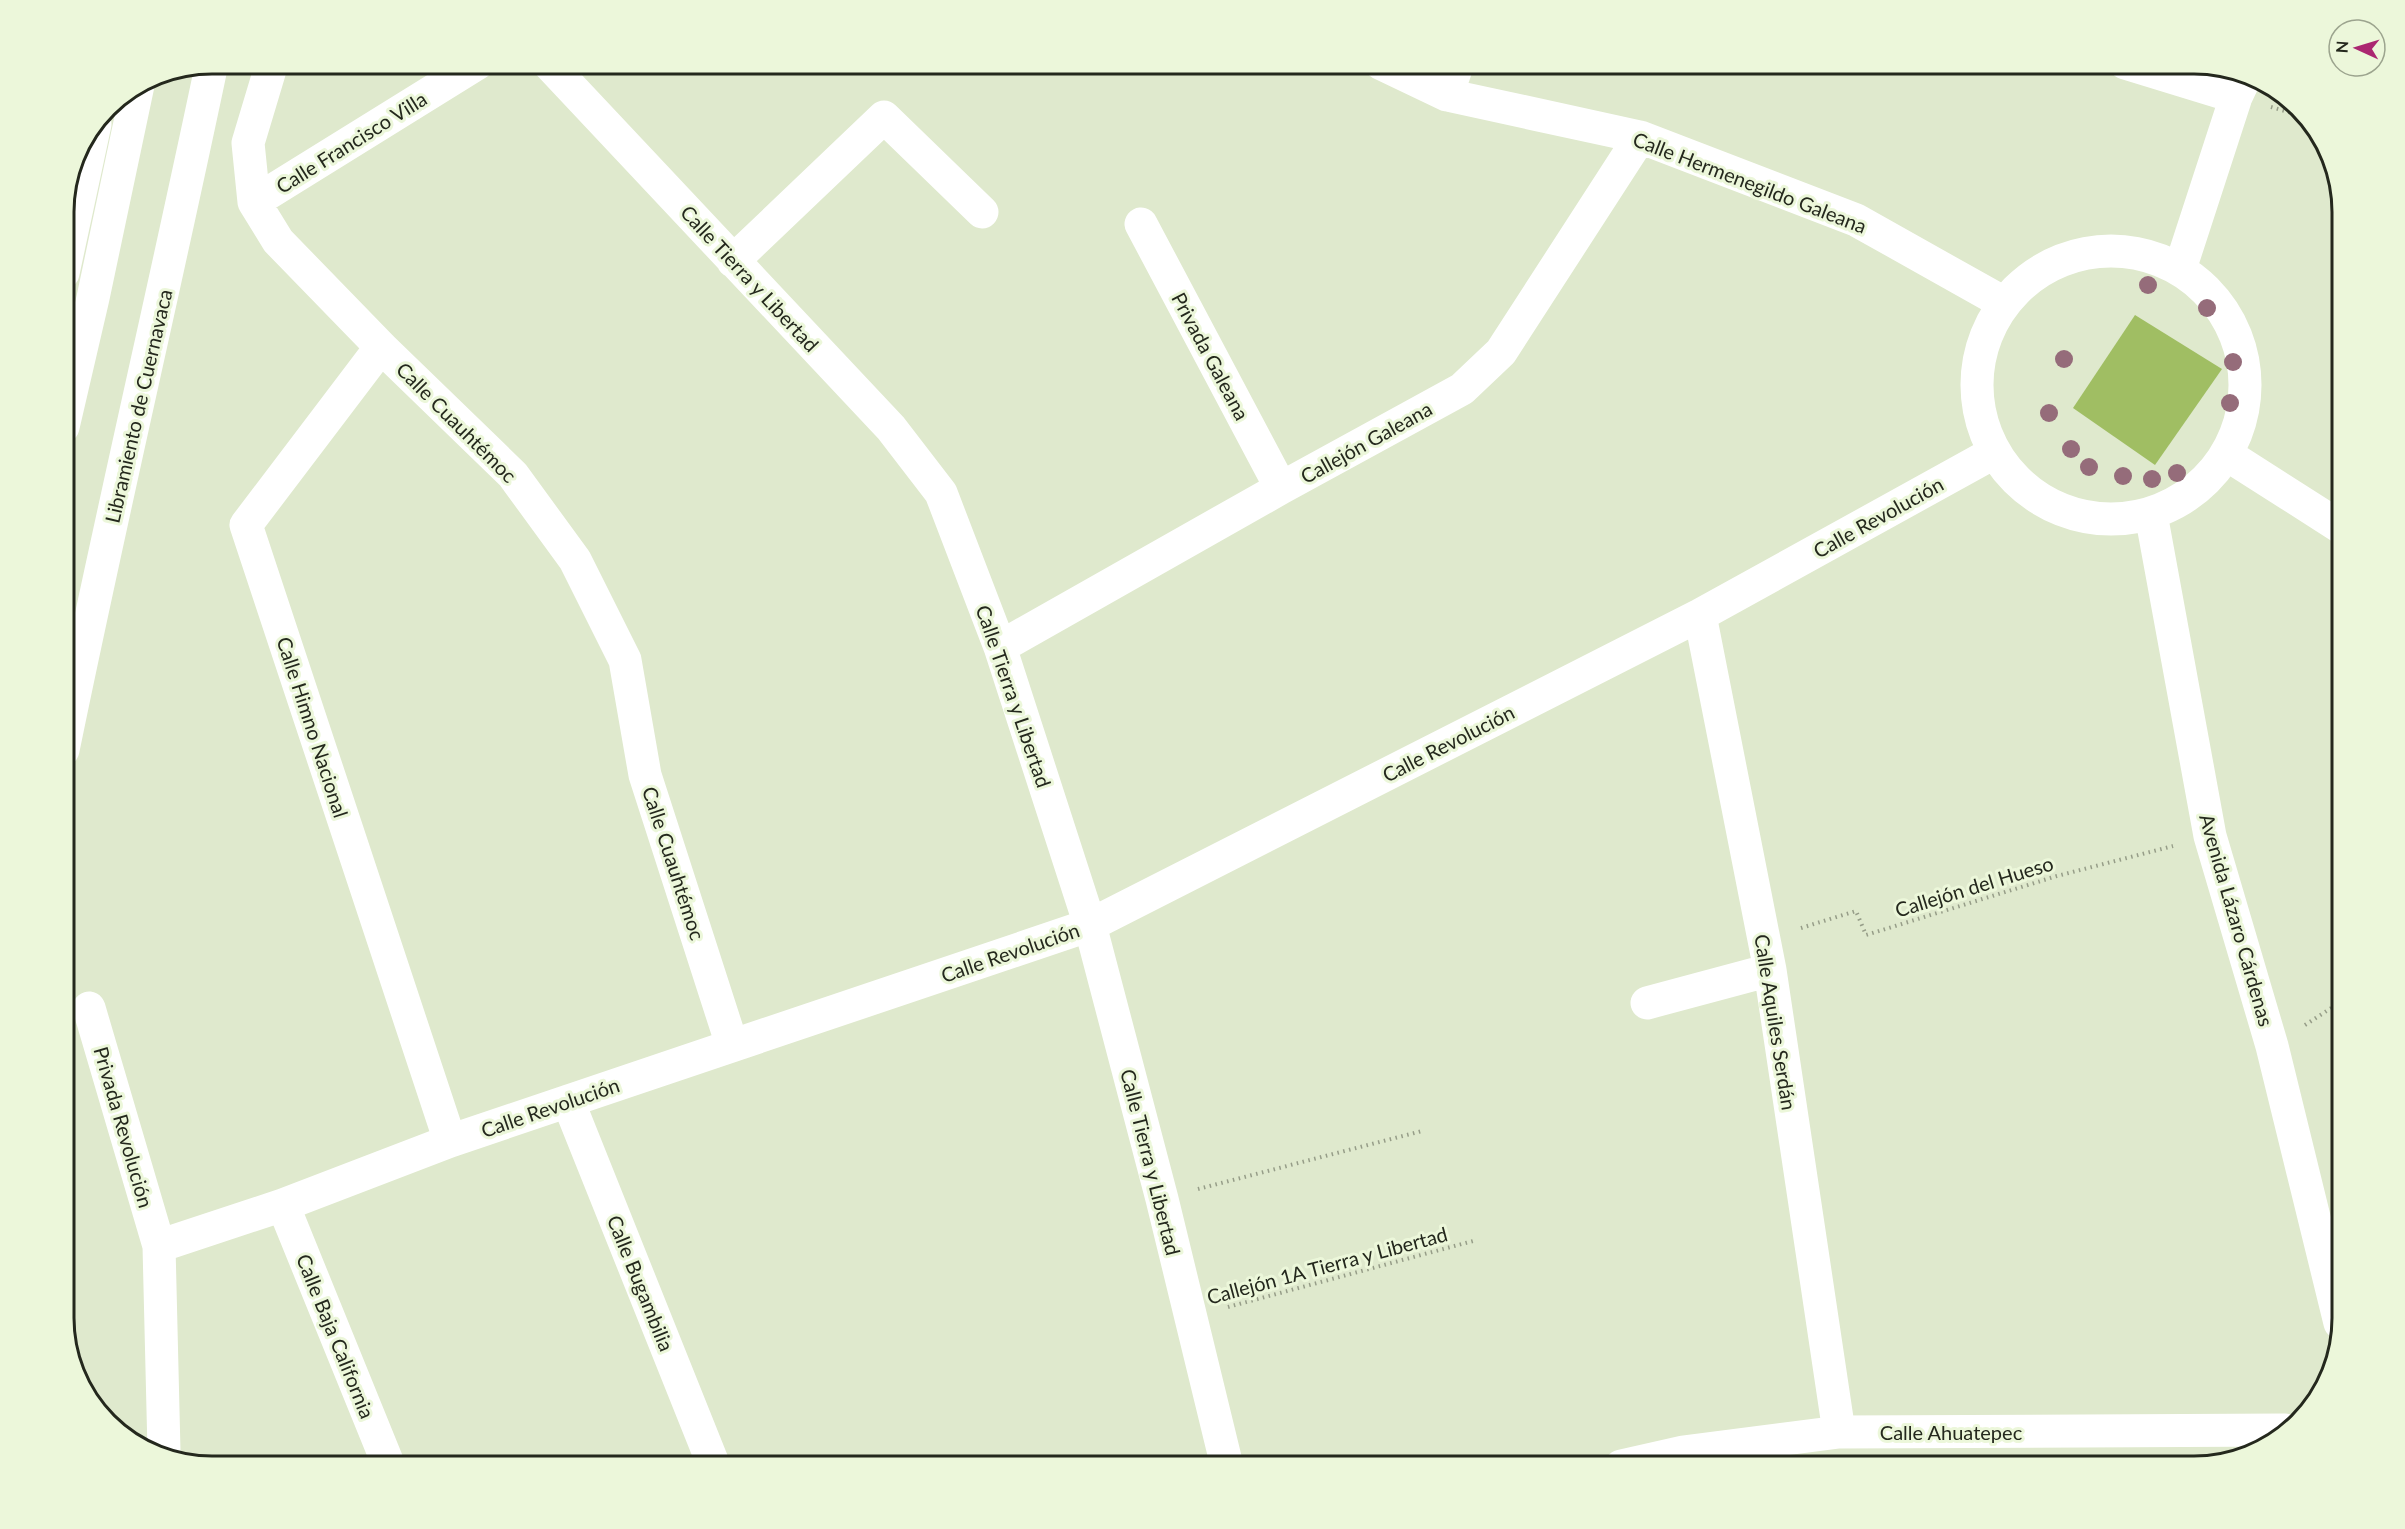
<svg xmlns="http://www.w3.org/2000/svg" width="2405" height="1529" viewBox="0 0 2405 1529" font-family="Lato,sans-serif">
<rect width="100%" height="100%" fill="#dfe9cd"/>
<path fill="#a0be63" d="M2135 315 2222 369 2155 465 2073 408Z"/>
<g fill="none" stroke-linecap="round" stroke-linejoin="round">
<path stroke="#969d88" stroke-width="4" stroke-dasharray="1.5 4.5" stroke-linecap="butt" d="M2271 107 2302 116
M1801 928 1856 911 1866 935 2057 876 2173 846
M2305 1025 2342 1001
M1198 1189 1422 1131
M1228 1307 1473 1241"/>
<path stroke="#fff" stroke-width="33" d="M272 63 248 143 254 202 278 241 381 347 513 475 575 560 625 660 645 775 732 1045
M548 63 891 428 941 493 1000 647 1090 925 1162 1199 1227 1466
M1380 63 1447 95 1640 137 1856 220 2004 303
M2125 63 2236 97
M1447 95 1458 63
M254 202 478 63
M1141 224 1281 488
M1977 385a134 134 0 1 1 268 0a134 134 0 1 1-268 0Z
M733 261 884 117 982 212
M2180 269 2236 97 2245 78
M381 347 246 525 450 1141
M2226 454 2342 528
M2151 514 2210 836 2272 1046 2340 1323
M1700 615 1770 970 1839 1432
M1000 647 1281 488 1462 389 1501 352 1640 137
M1647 1003 1770 970
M89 1008 159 1246 164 1451
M568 1101 714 1466
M283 1205 389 1466
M159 1246 283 1205 450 1141 1090 925 1700 615 1995 452
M1621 1466 1683 1452 1839 1432 2285 1430"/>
<path stroke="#fff" stroke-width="33" d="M63 750C110 520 164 292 212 63"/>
<path stroke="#fff" stroke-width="33" d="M63 273 95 124
M63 427 93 298 138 85"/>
</g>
<g fill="#956c7a">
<circle cx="2148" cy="285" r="9"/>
<circle cx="2207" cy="308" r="9"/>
<circle cx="2064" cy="359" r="9"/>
<circle cx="2233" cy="362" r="9"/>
<circle cx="2230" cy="403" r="9"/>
<circle cx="2049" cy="413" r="9"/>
<circle cx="2071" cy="449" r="9"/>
<circle cx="2089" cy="467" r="9"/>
<circle cx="2177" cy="473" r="9"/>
<circle cx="2123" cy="476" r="9"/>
<circle cx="2152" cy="479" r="9"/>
</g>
<g text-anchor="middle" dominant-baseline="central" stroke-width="6" stroke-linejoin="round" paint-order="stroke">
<g font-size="20" fill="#24281d" stroke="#ecf7da">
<text transform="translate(351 142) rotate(-32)">Calle Francisco Villa</text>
<text transform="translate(1750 182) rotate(21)">Calle Hermenegildo Galeana</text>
<text transform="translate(750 278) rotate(47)">Calle Tierra y Libertad</text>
<text transform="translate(1211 356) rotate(62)">Privada Galeana</text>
<text transform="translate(138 406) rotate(-77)">Libramiento de Cuernavaca</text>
<text transform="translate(457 422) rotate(45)">Calle Cuauhtémoc</text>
<text transform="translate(1366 442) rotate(-29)">Callejón Galeana</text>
<text transform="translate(1878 517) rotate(-29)">Calle Revolución</text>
<text transform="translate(1014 696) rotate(71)">Calle Tierra y Libertad</text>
<text transform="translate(313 727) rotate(72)">Calle Himno Nacional</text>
<text transform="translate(1448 743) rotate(-27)">Calle Revolución</text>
<text transform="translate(674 863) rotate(72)">Calle Cuauhtémoc</text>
<text transform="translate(1974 886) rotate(-17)">Callejón del Hueso</text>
<text transform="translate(2237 920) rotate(74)">Avenida Lázaro Cárdenas</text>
<text transform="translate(1010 952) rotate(-19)">Calle Revolución</text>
<text transform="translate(1776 1022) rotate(81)">Calle Aquiles Serdán</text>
<text transform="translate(550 1107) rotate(-19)">Calle Revolución</text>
<text transform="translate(124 1127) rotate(74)">Privada Revolución</text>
<text transform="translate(1151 1162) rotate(76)">Calle Tierra y Libertad</text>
<text transform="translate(1327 1265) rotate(-15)">Callejón 1A Tierra y Libertad</text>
<text transform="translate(641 1283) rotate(68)">Calle Bugambilia</text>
<text transform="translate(336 1336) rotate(68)">Calle Baja California</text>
<text x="1951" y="1432">Calle Ahuatepec</text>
</g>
</g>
<path d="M0 0H2405V1529H0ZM212 74H2194A138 138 0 0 1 2332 212V1318A138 138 0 0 1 2194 1456H212A138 138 0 0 1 74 1318V212A138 138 0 0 1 212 74Z" fill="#ecf7da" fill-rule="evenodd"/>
<path fill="none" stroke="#24281d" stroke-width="3" d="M212 74H2194A138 138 0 0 1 2332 212V1318A138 138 0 0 1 2194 1456H212A138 138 0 0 1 74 1318V212A138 138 0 0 1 212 74Z"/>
<g transform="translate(2357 48) rotate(274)"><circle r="28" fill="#ecf7da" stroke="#9ca48e" stroke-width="1.5"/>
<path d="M0-4.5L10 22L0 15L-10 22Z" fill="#ab2771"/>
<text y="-9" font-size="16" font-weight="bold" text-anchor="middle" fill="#24281d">N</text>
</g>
</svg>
